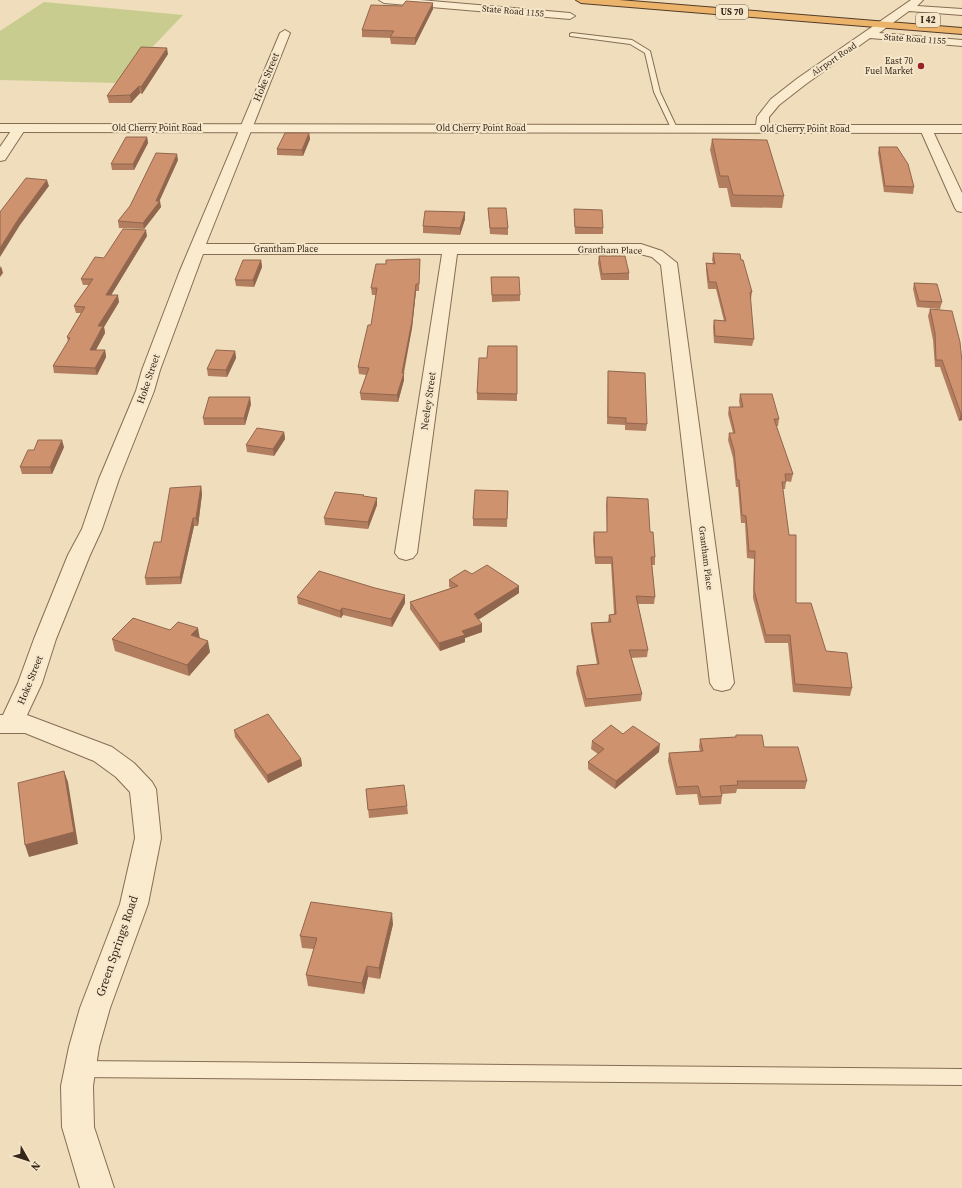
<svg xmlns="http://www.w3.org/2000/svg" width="962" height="1188" viewBox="0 0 962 1188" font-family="'Source Serif 4',serif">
<rect width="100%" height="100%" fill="#efddbb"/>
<path fill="#c8cd8f" d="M44 2 183 15 118 83 0 80V31Z"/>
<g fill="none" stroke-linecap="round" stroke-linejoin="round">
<defs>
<path id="service" d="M572 33 632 40 650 51 660 92 677 128 676 129 671 128 654 92 645 53 630 44 570 36V34Z
M80 1061 962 1069V1085L80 1077 74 1075 71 1069 74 1063Z"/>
<path id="minor" d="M285 30 290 33 206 244H641L662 251 677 263 734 683 730 689 722 691 714 689 710 683 661 265 652 257 640 254H457L417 553 413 558 406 560 399 558 395 553 442 254H203L160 370 154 391 119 479 102 529 90 555 56 639 42 683 27 715 112 747 134 763 152 782 156 789 161 838 148 904 110 1008 99 1047 93 1086 94 1127 114 1188H80L62 1127 61 1086 69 1047 80 1008 120 904 135 838 130 792 116 777 94 761 25 733H0V715H3L18 683 34 639 68 555 82 529 99 479 136 391 142 370 179 273 280 33Z
M20 124 25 125 26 128 5 160 0 161V147L15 125Z
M926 125 931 126 932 129 962 193V212L957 211 955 208 920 129 921 126Z"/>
<path id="tertiary" d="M379 0H420L570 13 575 16 570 19 384 3Z
M911 0H923L917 6 962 9V15L909 11 879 33 962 40V46L870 38 806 84 779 105 769 117V125H962V133L0 132V124L756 125 757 117 771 99 798 78Z"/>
<path id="trunk" d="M576 0H619L962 28V34L581 3Z"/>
</defs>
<use href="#service" stroke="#866d55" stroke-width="2"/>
<use href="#minor" stroke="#866d55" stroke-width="2"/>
<use href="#tertiary" stroke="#866d55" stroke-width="2"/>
<use href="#trunk" stroke="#533b2a" stroke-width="2"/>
<use href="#service" fill="#faebce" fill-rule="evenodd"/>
<use href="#minor" fill="#faebce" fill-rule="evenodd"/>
<use href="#tertiary" fill="#faebce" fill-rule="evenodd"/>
<use href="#trunk" fill="#ecb46b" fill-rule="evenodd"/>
</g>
<path fill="#b27e5f" d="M402 6 433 9 415 45 391 44 390 38 362 37V30Z
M168 54 142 94 140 93 131 103H109L107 96Z
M309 133 310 139 303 156 277 155V149Z
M147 137 148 143 134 170H112L111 164Z
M712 139 784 196 782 208 731 207 727 188H719L710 150Z
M879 147 914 187 913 194 884 192 878 153Z
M178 160 159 201 161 207 144 229 119 228 118 221Z
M488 208 508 228V235L490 234Z
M574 209 603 228V234H575L574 216Z
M465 212V219L460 235 423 233V226Z
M147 236 111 295 119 302 104 327 105 333 96 350H105L106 357 97 375 54 373 53 366 68 342 67 337 81 313H76L74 306 89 285H83L81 279 104 258Z
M713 253 741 260 752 292 751 299H750L754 339 752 346 714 343 713 327 714 320 724 321 716 289H708L706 270V263H713L712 260Z
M599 256 629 273V280H601L598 263Z
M420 259 419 291H416L412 328 404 373V380L398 402 361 400 360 393 366 375 359 374 358 367 371 325 376 295H372L371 288 386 264Z
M261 260 262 267 254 287 236 286 235 280Z
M491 277 520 295V301L492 302Z
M914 283 942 302 940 309 917 307 913 289Z
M930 309 962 362V420L959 421 940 367H935L933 340 928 316Z
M517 346V401L477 400V393L487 358Z
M235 351 236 358 227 377 208 376 207 369Z
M608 371 647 424 646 431 625 430V425L607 424Z
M740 394 779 419 778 426H776L793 474 791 482 786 481 785 489H783L796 603 826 651 852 688 850 696 793 692 788 643H765L753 598 754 559 747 558 745 523H741L738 487H736L733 458 728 440 729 433H733L728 414 729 407H740L739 401Z
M251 404 245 425H204L203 418Z
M284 432 285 439 274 456 247 452 246 445Z
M64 447 52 474H22L20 467 34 450Z
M201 486 202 494 198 526H194L181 584 146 585 145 578 161 542Z
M508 491 507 527 473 526V519Z
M607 497 650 532 655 557V565H652L655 597 654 604H638L648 650 647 657 631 658 642 694 641 701 585 707 576 673 577 666 597 664 591 631V623L608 622 609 615 614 614 611 564H595L593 539 594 532H607L606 505Z
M377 498V505L368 529 325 525 324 518Z
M472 574 519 593 478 620 482 632 465 638V642L440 651 410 609V602L451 588 449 587V580Z
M297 597 405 603 392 627 343 615 341 618 298 604Z
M170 630 200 638 210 652 189 676 115 651 112 639Z
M234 730 301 759 302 766 268 783 235 737Z
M623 734 659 752 615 789 588 769V762L598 754 591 749 592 741Z
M736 735 764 747 807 781 805 789H737L736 793 722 794V796L721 804 699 805 697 794 676 795 668 761 669 753 700 751 699 747 700 739 735 737Z
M366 789 407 806 408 814 369 818Z
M393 924 380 979 368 977 364 994 308 986 306 975 314 949 302 948 300 936Z"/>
<path fill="#91664e" d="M433 3V9L415 45V38Z
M167 48 168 54 142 94 141 87Z
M139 86 140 93 131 103 130 95Z
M309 133 310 139 303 156 302 150Z
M147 137 148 143 134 170 133 164Z
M177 154 178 160 159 202 160 201 161 207 144 229 143 223 156 201Z
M47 180 49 186 20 225 0 257V248L19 218Z
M465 212V219L460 235V228Z
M146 230 147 236 107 302 106 295Z
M261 260 262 267 254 287 253 280Z
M1 266 3 273 0 277V268Z
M416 284V291L412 328 403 374 404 373V380L398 402 397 395 402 373Z
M118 295 119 302 104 327 105 333 92 357 90 350 98 326Z
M105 350 106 357 97 375 95 368Z
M235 351 236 358 227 377 226 370Z
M250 397 251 404 245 425 244 418Z
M961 414H962V420L959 421Z
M284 432 285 439 274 456 273 449Z
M62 440 64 447 52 474 50 467Z
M201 486 202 494 198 526 196 518Z
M377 498V505L368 529V522Z
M193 518 194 526 181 584 180 577Z
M519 586V593L475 622 474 614Z
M405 595V603L392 627 391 619Z
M342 608 343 615 341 618 340 611Z
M482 624V632L465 638V642L440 651 439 643 462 631Z
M198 628 200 639 191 635Z
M208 641 210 652 189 676 187 665Z
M660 744 659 752 615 789 616 781Z
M301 759 302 766 268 783 267 775Z
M64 771 68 782 78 844 29 857 25 845Z
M392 913 393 924 380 979 379 968Z
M367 966 368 977 364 994 362 983Z"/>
<path fill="#cf926f" stroke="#91664e" d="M406 1 433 3 415 38 390 37 394 31 362 30 371 5 402 6Z
M141 47 167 48 141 87 139 86 130 95 107 96Z
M285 133H309L302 150 277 149Z
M126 137H147L133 164H111Z
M712 139 767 140 784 196 733 195 728 176H720Z
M879 147H897L908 164 914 187 885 186Z
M156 153 177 154 156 201H160L143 223 118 221 130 206Z
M26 178 47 180 19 218 0 248V212Z
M488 208H506L508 228H490Z
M574 209 602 210 603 228 575 227Z
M425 211 465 212 460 228 423 226Z
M123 229 146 230 106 295H118L98 326H103L90 350H105L95 368 53 366 70 338 67 337 85 307 74 306 93 279H81L95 257 104 258Z
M713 253 740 254 741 260H743L752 292H750L754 339 715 336 714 320 726 321 716 282H709L706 263 715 264Z
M599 256H625L629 273 602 274Z
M420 259 419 284H416L412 321 402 373H404L397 395 360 393 369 368 358 367 368 325H371L377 288H371L376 264H386V260Z
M243 260H261L253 280H235Z
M491 277H519L520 295H492Z
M914 283 937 284 942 302 919 301Z
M930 309 952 311 960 342 962 362V414H961L942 360H936L935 333Z
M488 346H517V394L477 393 479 358H487Z
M216 350 235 351 226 370 207 369Z
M608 371 645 373 647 424 626 423V418L608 417Z
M740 394H772L779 419H774L793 474H785L786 482H782L789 535H796V603H811L826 651 847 653 852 688 795 684 790 635H766L754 590 755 551H749L746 516 742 515 739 480H737L734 450 729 433H735L729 407H743Z
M209 397H250L244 418H203Z
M257 428 284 432 273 449 246 445Z
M38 440H62L50 467H20L28 450H34Z
M201 486 196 518H193L180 577 145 578 154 542H161L170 488Z
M475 490 508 491 507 519H473Z
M335 492 364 495 363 496 377 498 368 522 324 518Z
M607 497 648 499 650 532H653L655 557H651L655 597 636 596 648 650H629L642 694 586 699 577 666 599 664 591 623 611 622 609 615 616 614 612 557H595L594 532H607Z
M487 565 519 586 474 614 482 624 462 631 465 635 439 643 410 602 458 586 449 580 465 570 472 574Z
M319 571 375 588 405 595 391 619 342 608 340 611 297 597Z
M133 618 170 630 178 622 198 628 191 635 208 641 187 665 112 639Z
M268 714 301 759 267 775 234 730Z
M611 725 623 734 633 726 660 744 616 781 588 762 604 749 592 741Z
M736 735H762L764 747H798L807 781H737L738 785 720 786 722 796 701 797 698 786 677 787 669 753 703 751 700 739 736 737Z
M64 771 74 832 25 845 18 783Z
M404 785 407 806 368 810 366 789Z
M311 902 392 913 379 968 367 966 362 983 306 975 317 938 300 936Z"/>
<circle fill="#972329" stroke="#f6e7cb" stroke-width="1.5" cx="921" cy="66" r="4"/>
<g text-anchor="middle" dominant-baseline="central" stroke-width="4" stroke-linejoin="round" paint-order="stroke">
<g font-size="9" fill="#35261a" stroke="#f6e7cb">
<text transform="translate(513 11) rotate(5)">State Road 1155</text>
<text transform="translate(915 39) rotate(4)">State Road 1155</text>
<text transform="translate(834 59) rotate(-34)">Airport Road</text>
<text x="157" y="128">Old Cherry Point Road</text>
<text x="481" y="128">Old Cherry Point Road</text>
<text x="805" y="129">Old Cherry Point Road</text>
<text x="286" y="249">Grantham Place</text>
<text transform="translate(610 250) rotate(1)">Grantham Place</text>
<text transform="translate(706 558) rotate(83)">Grantham Place</text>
</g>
<g fill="#f6e7cb" stroke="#6f604f" stroke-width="1">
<rect x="716" y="5" width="32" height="14" rx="3"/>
<rect x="916" y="13" width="24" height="14" rx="3"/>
</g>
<g font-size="9" font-weight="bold" fill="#35261a">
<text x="732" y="12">US 70</text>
<text x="928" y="20">I 42</text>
</g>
<g font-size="9" fill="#35261a" stroke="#f6e7cb" text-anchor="end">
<text x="913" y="61">East 70<tspan x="913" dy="10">Fuel Market</tspan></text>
</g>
<g font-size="10" fill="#35261a" stroke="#f6e7cb">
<text transform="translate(266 77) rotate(-67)">Hoke Street</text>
<text transform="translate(148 379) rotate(-71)">Hoke Street</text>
<text transform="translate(428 401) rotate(-82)">Neeley Street</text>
<text transform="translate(30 680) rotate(-68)">Hoke Street</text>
</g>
<g font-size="12" fill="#35261a" stroke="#f6e7cb">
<text transform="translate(117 946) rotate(-71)">Green Springs Road</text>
</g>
</g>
<g transform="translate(28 1160) rotate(129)" stroke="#f6e7cb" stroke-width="3" paint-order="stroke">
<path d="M0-3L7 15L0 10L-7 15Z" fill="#35261a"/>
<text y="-6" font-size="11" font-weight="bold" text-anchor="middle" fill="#35261a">N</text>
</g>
</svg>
